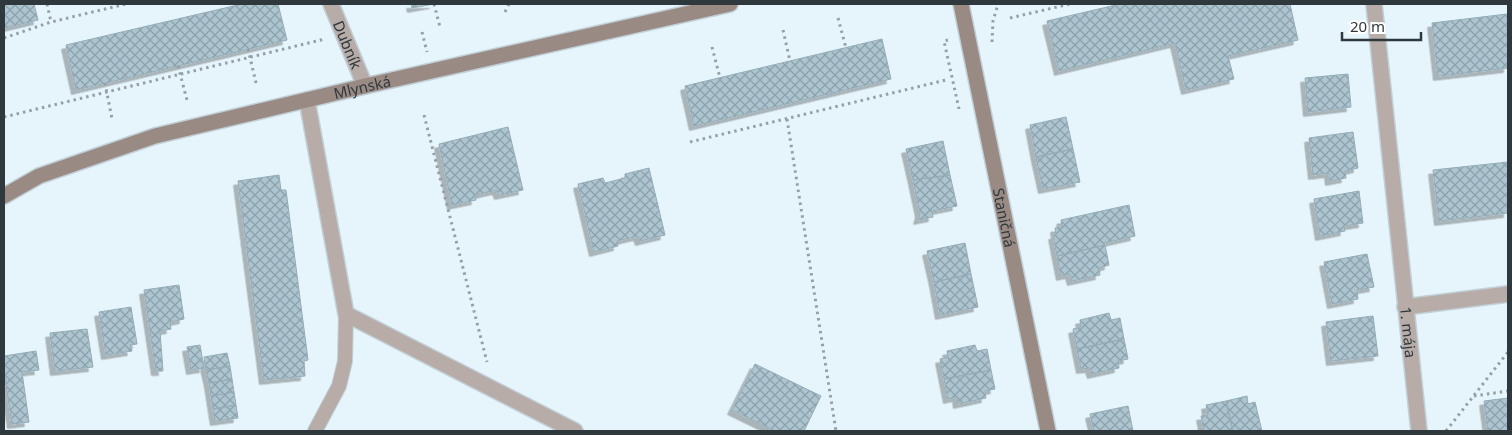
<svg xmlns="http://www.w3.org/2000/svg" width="1512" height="435" viewBox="0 0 1512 435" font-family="'Noto Sans',sans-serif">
<defs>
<pattern id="building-cross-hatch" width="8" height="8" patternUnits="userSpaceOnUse" patternTransform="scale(1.25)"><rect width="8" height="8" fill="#adc5d1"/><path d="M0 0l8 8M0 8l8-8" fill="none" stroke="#8da1ab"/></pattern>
<filter id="shadow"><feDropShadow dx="-4.5" dy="4.5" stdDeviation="0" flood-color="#0004"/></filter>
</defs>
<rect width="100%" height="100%" fill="#e6f5fc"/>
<path fill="url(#building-cross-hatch)" stroke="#94acb7" filter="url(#shadow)" d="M4 4H34L38 20 4 28Z
M242 4H278L287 40 76 90 66 45Z
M411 4H434L412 8Z
M1120 4H1290L1298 40 1228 56 1234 79 1186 90 1175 43 1059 71 1047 21Z
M1507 14 1508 68 1438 76 1432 23Z
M882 39 891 79 694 126 685 86Z
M1348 74 1351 107 1308 112 1305 78Z
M1066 117 1073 149 1036 157 1030 125Z
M508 127 523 190 499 195 497 190 475 195 476 200 452 205 439 144Z
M1353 132 1358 168 1345 171 1346 178 1330 181 1329 173 1313 175 1309 138Z
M943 141 950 175 913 180 906 149Z
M1073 149 1080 182 1043 189 1036 157Z
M1508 162V213L1439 221 1433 170Z
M649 168 665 235 640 241 638 236 617 241 618 246 594 252 578 184 603 178 605 183 625 178V174Z
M279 175 281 190H286L308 360 304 361 305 376 264 380 238 181Z
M950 175 957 206 932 211 933 217 918 220 920 213 913 180Z
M1359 191 1363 223 1344 226 1345 231 1320 236 1314 199Z
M1129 205 1135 236 1104 243 1105 245 1057 256 1053 235H1056L1055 228 1062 227 1061 220Z
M965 243 971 274 934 282 927 251Z
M1105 245 1109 265 1099 268 1100 275 1072 281 1070 274 1061 276 1057 256Z
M1367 254 1374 287 1357 290 1358 299 1332 304 1324 262Z
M971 274 978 307 940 315 934 282Z
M179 285 184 319 170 322 171 329 160 331 163 371H156L144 290Z
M131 307 137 344 130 345 132 351 106 355 99 312Z
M1109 313 1111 320 1120 318 1124 339 1077 349 1073 329 1081 327 1080 320Z
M1373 316 1378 356 1331 361 1326 322Z
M87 329 93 367 55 371 50 333Z
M1124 339 1128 359 1118 361 1119 368 1092 374 1090 368 1081 369 1077 349Z
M200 345 204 368 191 370 187 347Z
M975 345 977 351 987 349 991 370 944 379 940 359 948 357 947 351Z
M36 351 39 370 22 372 29 422 12 424 4 372V356Z
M227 353 230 366 206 370 204 357Z
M755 364 821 396 804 431H775L732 410Z
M230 366 232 379 209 383 206 370Z
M991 370 995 389 985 391 986 398 958 404 957 397 948 399 944 379Z
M232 379 234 392 211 396 209 383Z
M234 392 236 405 213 409 211 396Z
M1247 396 1248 404 1255 402 1262 431H1233L1226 401Z
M1508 398V431H1488L1484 401Z
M1226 401 1233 431H1204L1201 416 1208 415 1206 405Z
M236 405 238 418 215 421 213 409Z
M1128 406 1133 431H1094L1090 414Z"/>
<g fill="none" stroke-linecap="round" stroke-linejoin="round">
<defs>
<path id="lane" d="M315 431 339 386 345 361 346 314"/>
<g id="street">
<path id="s1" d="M331 4 365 86"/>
<path id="s2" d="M1374 4 1419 431"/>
<path d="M307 100 346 314 575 431"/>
<path d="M1405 307 1508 294"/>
</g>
<g id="secondary">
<path id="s3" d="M961 4 1048 431"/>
<path id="s4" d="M4 196 39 176 155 136 365 86 730 4"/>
</g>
</defs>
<use href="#lane" stroke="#c1cfd6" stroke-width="16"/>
<use href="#street" stroke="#c1cfd6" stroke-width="18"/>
<use href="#secondary" stroke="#c1cfd6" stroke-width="18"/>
<path stroke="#94a0a6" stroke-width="3" stroke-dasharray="2.5 4" stroke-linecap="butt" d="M47 4 51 22
M434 4 440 27
M505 12 509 4
M838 18 846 48
M1010 18 1070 4
M783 30 790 61
M422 32 427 52
M4 38 51 22 126 4
M948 40 944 41 959 109
M992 42 993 21 998 4
M712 47 720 78
M248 49 256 83
M178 66 187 100
M105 83 112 119
M424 115 487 362
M4 117 325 39
M787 119 836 431
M690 142 946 80
M1474 396 1508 391
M1446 431 1508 352"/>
<use href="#lane" stroke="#b7aca8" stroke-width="14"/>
<use href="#street" stroke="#b7aca8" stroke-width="15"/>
<use href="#secondary" stroke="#9a8a84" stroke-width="15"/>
</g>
<g text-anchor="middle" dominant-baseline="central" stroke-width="4" stroke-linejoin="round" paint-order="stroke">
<g font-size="15" fill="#2f383d" stroke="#fff">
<text stroke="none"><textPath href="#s1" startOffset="44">Dubník</textPath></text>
<text stroke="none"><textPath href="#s4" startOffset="376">Mlynská</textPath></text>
<text stroke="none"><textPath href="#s3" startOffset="218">Staničná</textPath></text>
<text stroke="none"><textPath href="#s2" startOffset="330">1. mája</textPath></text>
</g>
</g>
<rect width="1512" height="435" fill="none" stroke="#2f383d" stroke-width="10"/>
<path d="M1342 32v8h79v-8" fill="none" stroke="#2f383d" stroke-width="2.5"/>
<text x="1350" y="32" font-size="15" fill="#2f383d" stroke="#ffffff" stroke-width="4" paint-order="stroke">20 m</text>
</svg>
